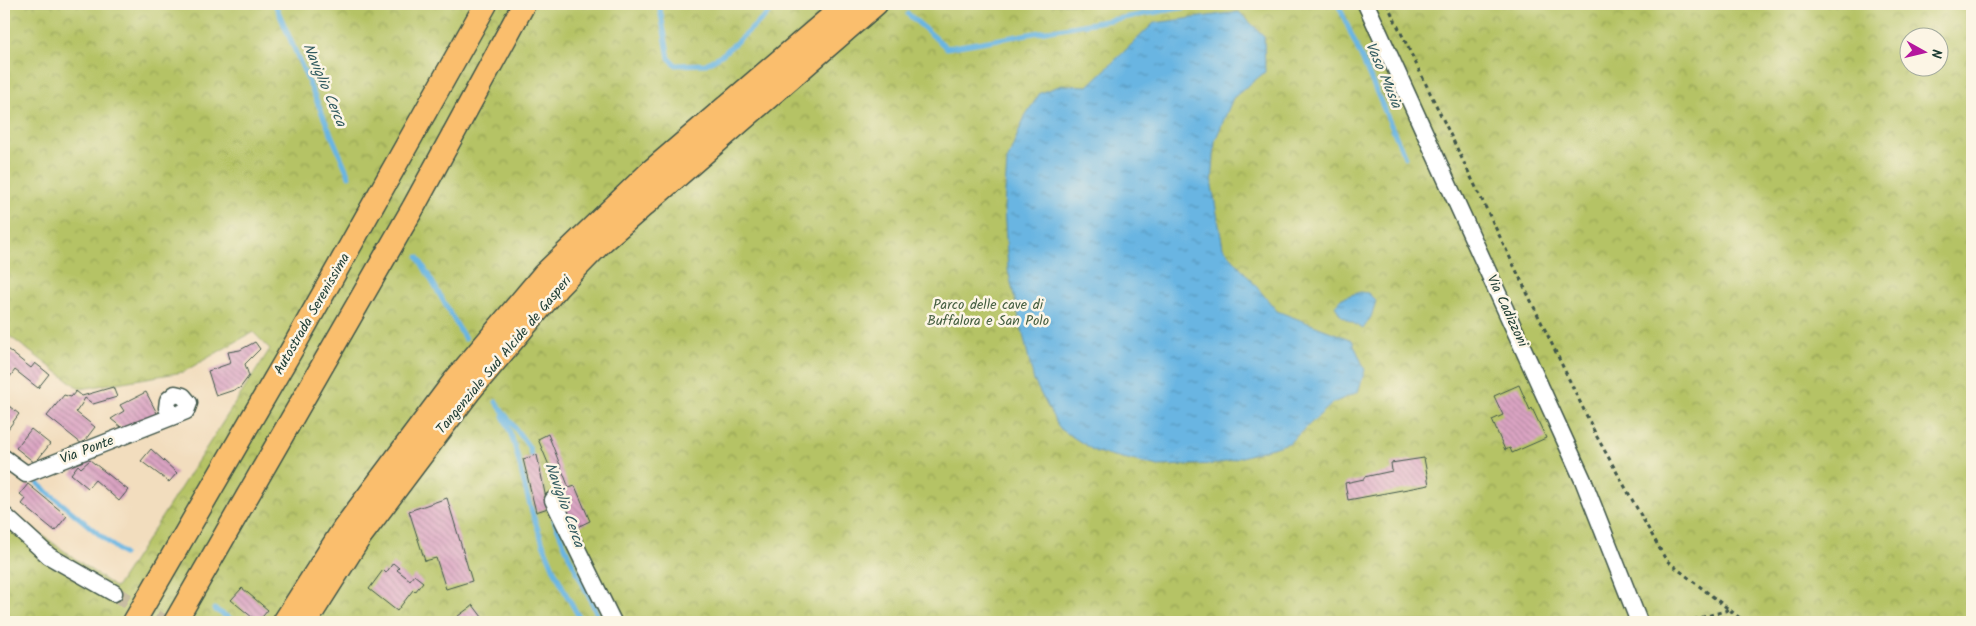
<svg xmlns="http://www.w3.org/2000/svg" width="1976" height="626" viewBox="0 0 1976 626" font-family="Kalam,sans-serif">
<defs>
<pattern id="park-crowns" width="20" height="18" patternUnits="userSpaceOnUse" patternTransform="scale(1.25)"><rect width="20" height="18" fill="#b5c365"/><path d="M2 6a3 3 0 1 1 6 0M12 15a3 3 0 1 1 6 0" fill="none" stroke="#93a054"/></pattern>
<pattern id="water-ripples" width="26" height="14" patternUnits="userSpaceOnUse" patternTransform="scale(1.25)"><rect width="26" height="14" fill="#69b5e2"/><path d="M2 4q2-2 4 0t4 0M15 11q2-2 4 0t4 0" fill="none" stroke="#5694b8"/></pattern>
<pattern id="building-back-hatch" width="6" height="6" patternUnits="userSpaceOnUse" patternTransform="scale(1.25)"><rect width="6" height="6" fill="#dba4c3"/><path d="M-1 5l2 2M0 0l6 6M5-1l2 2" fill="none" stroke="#b1879f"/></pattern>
</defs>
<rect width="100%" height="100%" fill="#fcf5e5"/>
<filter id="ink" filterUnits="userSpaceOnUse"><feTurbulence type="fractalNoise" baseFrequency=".02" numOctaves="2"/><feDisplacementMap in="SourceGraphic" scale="10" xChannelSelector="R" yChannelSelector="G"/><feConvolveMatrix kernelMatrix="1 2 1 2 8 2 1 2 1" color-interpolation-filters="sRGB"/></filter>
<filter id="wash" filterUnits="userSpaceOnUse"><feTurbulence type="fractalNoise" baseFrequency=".0096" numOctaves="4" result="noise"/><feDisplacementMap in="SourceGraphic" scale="20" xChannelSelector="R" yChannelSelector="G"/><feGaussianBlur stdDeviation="1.12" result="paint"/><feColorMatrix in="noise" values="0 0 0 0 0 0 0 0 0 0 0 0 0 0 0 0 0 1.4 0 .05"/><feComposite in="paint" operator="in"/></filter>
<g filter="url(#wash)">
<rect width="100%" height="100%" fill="#f2ddbe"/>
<path fill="url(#park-crowns)" stroke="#6a804c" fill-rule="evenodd" d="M4 4H1972V622H4V508L116 588 270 349 253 332 183 372 80 389 4 332ZM1908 38H1938V68H1908Z"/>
<path fill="url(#water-ripples)" stroke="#44798b" d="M1239 12 1264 36 1265 72 1233 98 1215 141 1212 186 1223 247 1277 311 1352 340 1365 370 1358 392 1333 403 1289 443 1218 464 1158 466 1096 452 1059 428 1034 381 1008 270 1004 208 1007 161 1025 116 1040 93 1062 85 1088 86 1154 23Z
M1360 292 1368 293 1376 301 1371 317 1363 329 1341 316 1335 306 1342 298Z"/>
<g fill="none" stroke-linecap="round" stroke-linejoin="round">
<path stroke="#69b5e2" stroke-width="5" d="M275 4 349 176
M659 4 669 58 676 65 706 64 723 54 779 4
M1338 4 1405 157
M908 14 947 48 1204 4
M418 257 465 339
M496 402 529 447 533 463
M503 416C519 448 522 484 534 518 545 553 563 591 582 622
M38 484 123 554
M554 520 569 556 601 622
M214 609 236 622"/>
</g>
<g id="blocks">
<path fill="url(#building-back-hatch)" d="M255 342 260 349 245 364 249 376 240 388 216 396 208 371 231 363 228 352 240 350Z
M7 349 31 368 35 363 49 374 38 388 15 370 4 385V353Z
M1519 385 1530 410 1532 408 1546 438 1512 453 1510 448 1505 450 1492 420 1503 415 1494 396Z
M113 387 117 397 93 404 85 398 81 405 76 412 95 427 82 444 47 416 64 395 71 397 76 391 82 396Z
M146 392 158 415 126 431 111 419 124 411 120 405Z
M4 402 19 414 5 433 4 432Z
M31 429 50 444 35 463 16 448Z
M548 434 569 488 575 486 590 521 573 529 560 504 550 468 538 439Z
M151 449 177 473 169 482 141 461Z
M537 455 548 508 536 512 523 459Z
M1424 458 1429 485 1348 500 1345 483 1364 479V477L1392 471 1391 463Z
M90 460 128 490 119 501 95 480 88 488 71 474 78 465 81 468Z
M28 484 67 516 55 531 22 504 26 499 20 494Z
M447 498 472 581 446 589 436 558 425 561 409 511Z
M393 563 399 568 397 570 410 580 414 575 423 582 415 592 413 590 397 611 369 589 383 570 386 573Z
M242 588 268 610 258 622 231 600Z
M473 605 482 617 479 619 482 622H450Z"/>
</g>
</g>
<g filter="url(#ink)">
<use href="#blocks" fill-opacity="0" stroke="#3f5549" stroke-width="1"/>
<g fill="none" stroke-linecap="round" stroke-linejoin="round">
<path stroke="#c8bda2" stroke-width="16" stroke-dasharray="16 8" stroke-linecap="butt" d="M114 593 163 622"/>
<defs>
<path id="minor" d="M1366 4 1583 480 1639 622
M4 458 26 474 174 416 186 411 189 403 183 396 175 394 168 400 167 408 174 416
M553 500 613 622
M4 515 49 556 114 593"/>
<path id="highway" d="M134 622 295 344 486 4
M175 622 413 208 524 4
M284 622 344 528 454 381 543 275 652 170 846 4
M306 622 360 537 470 391 559 286 603 241 876 4"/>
</defs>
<use href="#minor" stroke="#3f5549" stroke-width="19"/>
<use href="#highway" stroke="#3f5549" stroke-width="25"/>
<path stroke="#3f5549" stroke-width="3" stroke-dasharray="4 4" stroke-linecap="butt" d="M1387 4 1597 437 1666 560 1745 622
M1686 622 1728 610"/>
<use href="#minor" stroke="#fff" stroke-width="16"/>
<use href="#highway" stroke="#fabe6d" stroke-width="22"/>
</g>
</g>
<g text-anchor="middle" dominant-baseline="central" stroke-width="5" stroke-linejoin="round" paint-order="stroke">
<g font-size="14" fill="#445e40" stroke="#fcf5e5">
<text x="988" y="305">Parco delle cave di<tspan x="988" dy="16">Buffalora e San Polo</tspan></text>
</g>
<g font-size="14" fill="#1f3d34" stroke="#fcf5e5">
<text transform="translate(1507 311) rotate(65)">Via Cadizzoni</text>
<text transform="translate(312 314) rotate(-60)">Autostrada Serenissima</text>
<text transform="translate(504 355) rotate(-50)">Tangenziale Sud Alcide de Gasperi</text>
<text transform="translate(87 450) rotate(-21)">Via Ponte</text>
</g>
<g font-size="15" font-style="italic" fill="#325b60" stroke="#fcf5e5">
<text transform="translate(1383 75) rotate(67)">Vaso Musia</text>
<text transform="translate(324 85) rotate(67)">Naviglio Cerca</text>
<text transform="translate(564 505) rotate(70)">Naviglio Cerca</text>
</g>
</g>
<rect width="1976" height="626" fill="none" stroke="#fcf5e5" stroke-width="20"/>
<g transform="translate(1924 52) rotate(98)"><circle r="24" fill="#fcf5e5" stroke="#a4ab9e"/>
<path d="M0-4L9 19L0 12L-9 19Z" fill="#b5179e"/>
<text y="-8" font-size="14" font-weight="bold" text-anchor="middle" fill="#1f3d34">N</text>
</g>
</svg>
